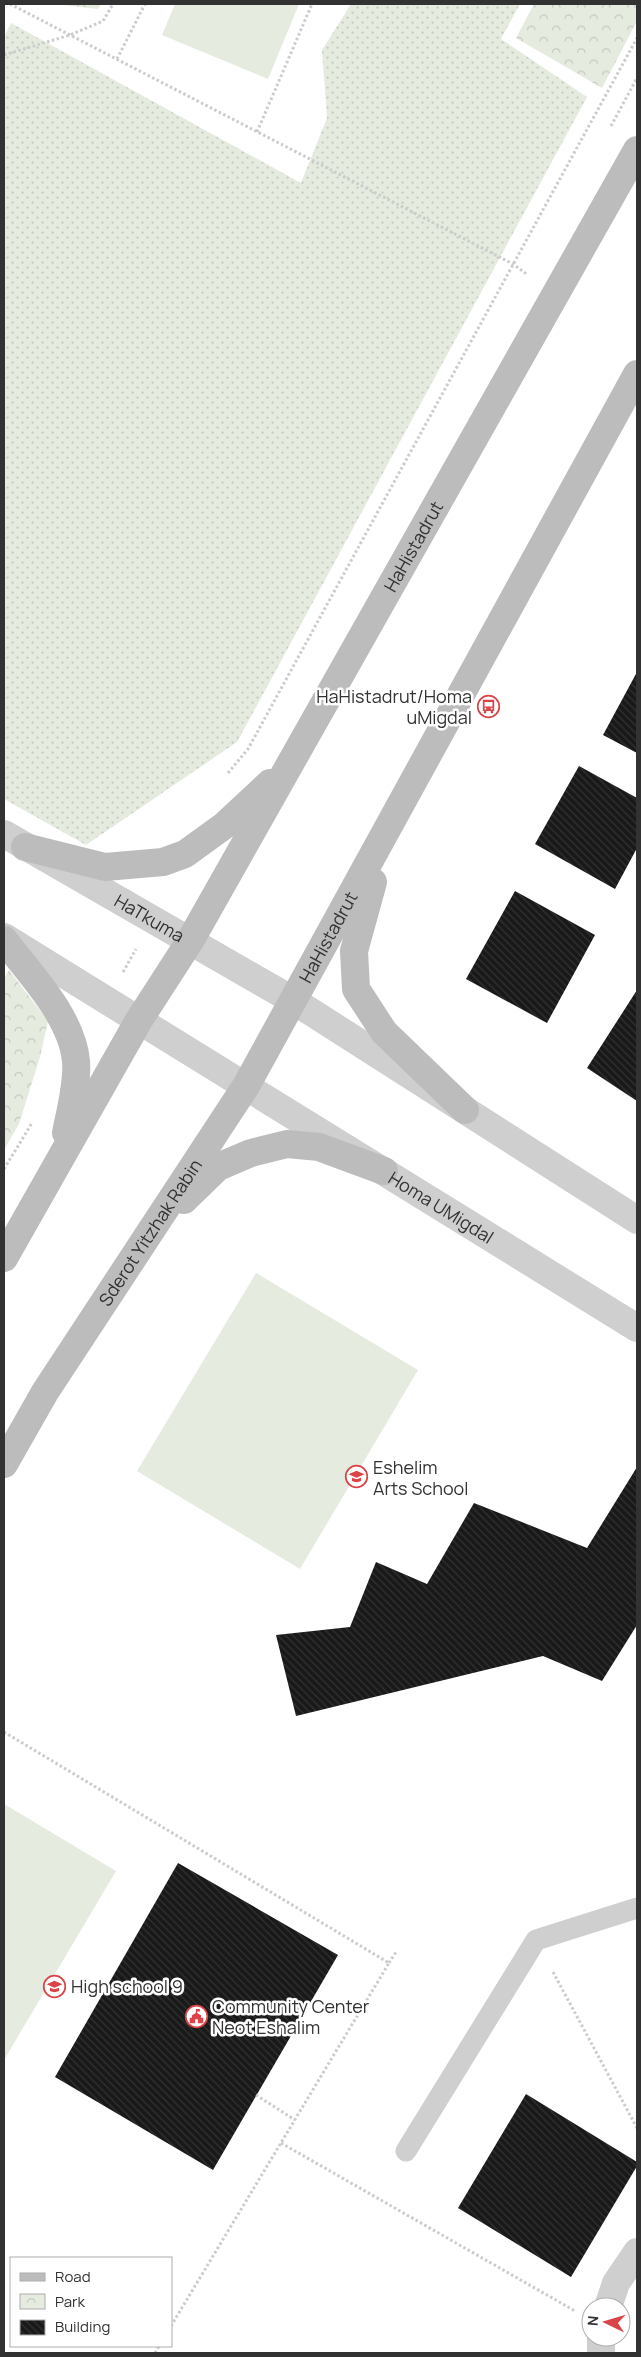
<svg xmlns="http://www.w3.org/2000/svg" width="641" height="2357" viewBox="0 0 641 2357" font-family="Manrope,sans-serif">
<defs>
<pattern id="grass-dots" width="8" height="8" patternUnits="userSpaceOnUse" patternTransform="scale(1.25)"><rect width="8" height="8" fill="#e5ebdf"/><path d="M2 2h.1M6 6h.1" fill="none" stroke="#c5cac0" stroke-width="1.8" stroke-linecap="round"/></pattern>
<pattern id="park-crowns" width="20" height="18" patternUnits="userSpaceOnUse" patternTransform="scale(1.25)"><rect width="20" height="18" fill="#e5ebdf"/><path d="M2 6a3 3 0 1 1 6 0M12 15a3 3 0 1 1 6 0" fill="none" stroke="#c5cac0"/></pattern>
<pattern id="building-back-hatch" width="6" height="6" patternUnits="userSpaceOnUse" patternTransform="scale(1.25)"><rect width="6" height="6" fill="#191919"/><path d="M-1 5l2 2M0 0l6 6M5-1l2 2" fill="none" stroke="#323232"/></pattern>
</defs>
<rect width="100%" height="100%" fill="#fff"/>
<path fill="url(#grass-dots)" d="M351 4H520L501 39 587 97 237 742 86 845 4 799V37L11 23 301 183 327 118 322 50Z"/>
<path fill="url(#park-crowns)" d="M55 4H101L98 9Z
M534 4H637V21L602 88 516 38Z
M9 970 48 1021 40 1057 19 1124 4 1150V978Z"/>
<path fill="#e5ebdf" d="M175 4H299L268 79 162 35Z
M256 1273 418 1370 300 1569 137 1471Z
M4 1804 116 1871 4 2060Z"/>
<path fill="url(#building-back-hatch)" d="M637 672V753L603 735Z
M579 766 637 798V848L615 889 535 844Z
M515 891 595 935 547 1023 466 979Z
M637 990V1101L587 1068Z
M637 1467V1625L602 1681 543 1656 296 1716 276 1635 350 1627 376 1562 427 1584 474 1503 587 1548Z
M178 1863 338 1955 213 2170 55 2077Z
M526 2094 637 2162V2166L571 2277 458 2208Z"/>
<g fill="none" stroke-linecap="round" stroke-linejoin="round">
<path stroke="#ccc" stroke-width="3" stroke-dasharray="2.5 2.5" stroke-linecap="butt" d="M10 4 513 264 528 275
M4 55 70 35 103 21 113 4
M117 59 145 4
M611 126 637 78
M257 132 312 4
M228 773 248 749 637 38
M123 972 136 949
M4 1169 32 1123
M4 1732 389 1963 171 2326
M389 1963 396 1952
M553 1972 637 2128
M256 2095 295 2120
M281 2143 575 2311
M155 2353 159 2346"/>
<path stroke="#cfcfcf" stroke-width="21" d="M406 2151 536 1940 637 1908"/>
<path stroke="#cfcfcf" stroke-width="28" d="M608 2307 616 2283 637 2252
M601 2353V2337"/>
<g stroke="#cfcfcf" stroke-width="28">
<path id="s1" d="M4 834 294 1001 637 1220"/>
<path id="s2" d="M4 937 637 1328"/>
</g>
<g stroke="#bcbcbc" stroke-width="28">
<path d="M25 847 105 867 163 862 185 854 225 825 270 783"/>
<path d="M373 882 354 951 356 989 384 1032 465 1110"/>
<path d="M4 940C30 974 72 1017 76 1061 78 1083 70 1112 66 1133"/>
<path d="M184 1200 218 1167 251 1153 287 1144 319 1147 384 1171"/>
<path id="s3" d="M4 1258 139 1020 190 941 637 150"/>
<path id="s4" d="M4 1464 45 1392 246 1086 637 374"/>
</g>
</g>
<defs>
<symbol id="bus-ring" viewBox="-11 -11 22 22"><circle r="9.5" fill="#fff" stroke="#da4447" stroke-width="1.5"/><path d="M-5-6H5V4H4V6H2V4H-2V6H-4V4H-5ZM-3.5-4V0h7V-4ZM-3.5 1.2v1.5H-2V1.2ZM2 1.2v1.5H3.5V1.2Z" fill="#da4447"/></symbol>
<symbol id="school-ring" viewBox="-11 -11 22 22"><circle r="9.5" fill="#fff" stroke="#da4447" stroke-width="1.5"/><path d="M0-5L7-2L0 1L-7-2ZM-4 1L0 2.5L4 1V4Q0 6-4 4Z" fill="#da4447"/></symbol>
<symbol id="civic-ring" viewBox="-11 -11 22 22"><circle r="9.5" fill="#fff" stroke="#da4447" stroke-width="1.5"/><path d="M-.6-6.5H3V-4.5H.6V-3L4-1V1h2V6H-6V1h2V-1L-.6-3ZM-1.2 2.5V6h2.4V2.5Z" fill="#da4447"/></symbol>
</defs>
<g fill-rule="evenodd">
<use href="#bus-ring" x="476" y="694" width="25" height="25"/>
<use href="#school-ring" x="344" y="1464" width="25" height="25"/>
<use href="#school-ring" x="42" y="1974" width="25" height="25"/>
<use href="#civic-ring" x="184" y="2004" width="25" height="25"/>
</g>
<g text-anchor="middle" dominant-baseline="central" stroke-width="5" stroke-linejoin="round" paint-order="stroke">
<g font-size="18" fill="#323232" stroke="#fff">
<text stroke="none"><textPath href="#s3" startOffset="821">HaHistadrut</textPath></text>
<text stroke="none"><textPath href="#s1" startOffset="168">HaTkuma</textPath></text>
<text stroke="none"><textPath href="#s4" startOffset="619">HaHistadrut</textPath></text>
<text stroke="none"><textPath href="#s2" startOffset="514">Homa UMigdal</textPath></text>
<text stroke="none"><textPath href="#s4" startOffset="274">Sderot Yitzhak Rabin</textPath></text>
</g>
<g font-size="18" fill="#323232" stroke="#fff" text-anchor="start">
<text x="472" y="696" text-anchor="end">HaHistadrut/Homa<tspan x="472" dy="21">uMigdal</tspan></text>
<text x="373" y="1467">Eshelim<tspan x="373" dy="21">Arts School</tspan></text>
<text x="71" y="1986">High school 9</text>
<text x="212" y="2006">Community Center<tspan x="212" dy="21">Neot Eshalim</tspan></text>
</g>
</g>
<rect width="641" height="2357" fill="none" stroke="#323232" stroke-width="10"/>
<rect x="10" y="2257" width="162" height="90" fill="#ffffff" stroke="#adadad"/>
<rect x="20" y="2273" width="25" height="8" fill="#bcbcbc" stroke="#adadad"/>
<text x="55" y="2282" font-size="15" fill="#323232">Road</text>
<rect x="20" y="2294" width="25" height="15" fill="url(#park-crowns)" stroke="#adadad"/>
<text x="55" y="2307" font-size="15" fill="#323232">Park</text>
<rect x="20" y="2320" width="25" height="15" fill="url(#building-back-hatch)" stroke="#adadad"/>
<text x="55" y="2332" font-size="15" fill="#323232">Building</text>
<g transform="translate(606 2322) rotate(275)"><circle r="24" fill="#ffffff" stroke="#adadad"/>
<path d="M0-4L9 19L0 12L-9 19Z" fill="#da4447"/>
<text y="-8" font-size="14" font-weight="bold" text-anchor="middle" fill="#323232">N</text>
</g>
</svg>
